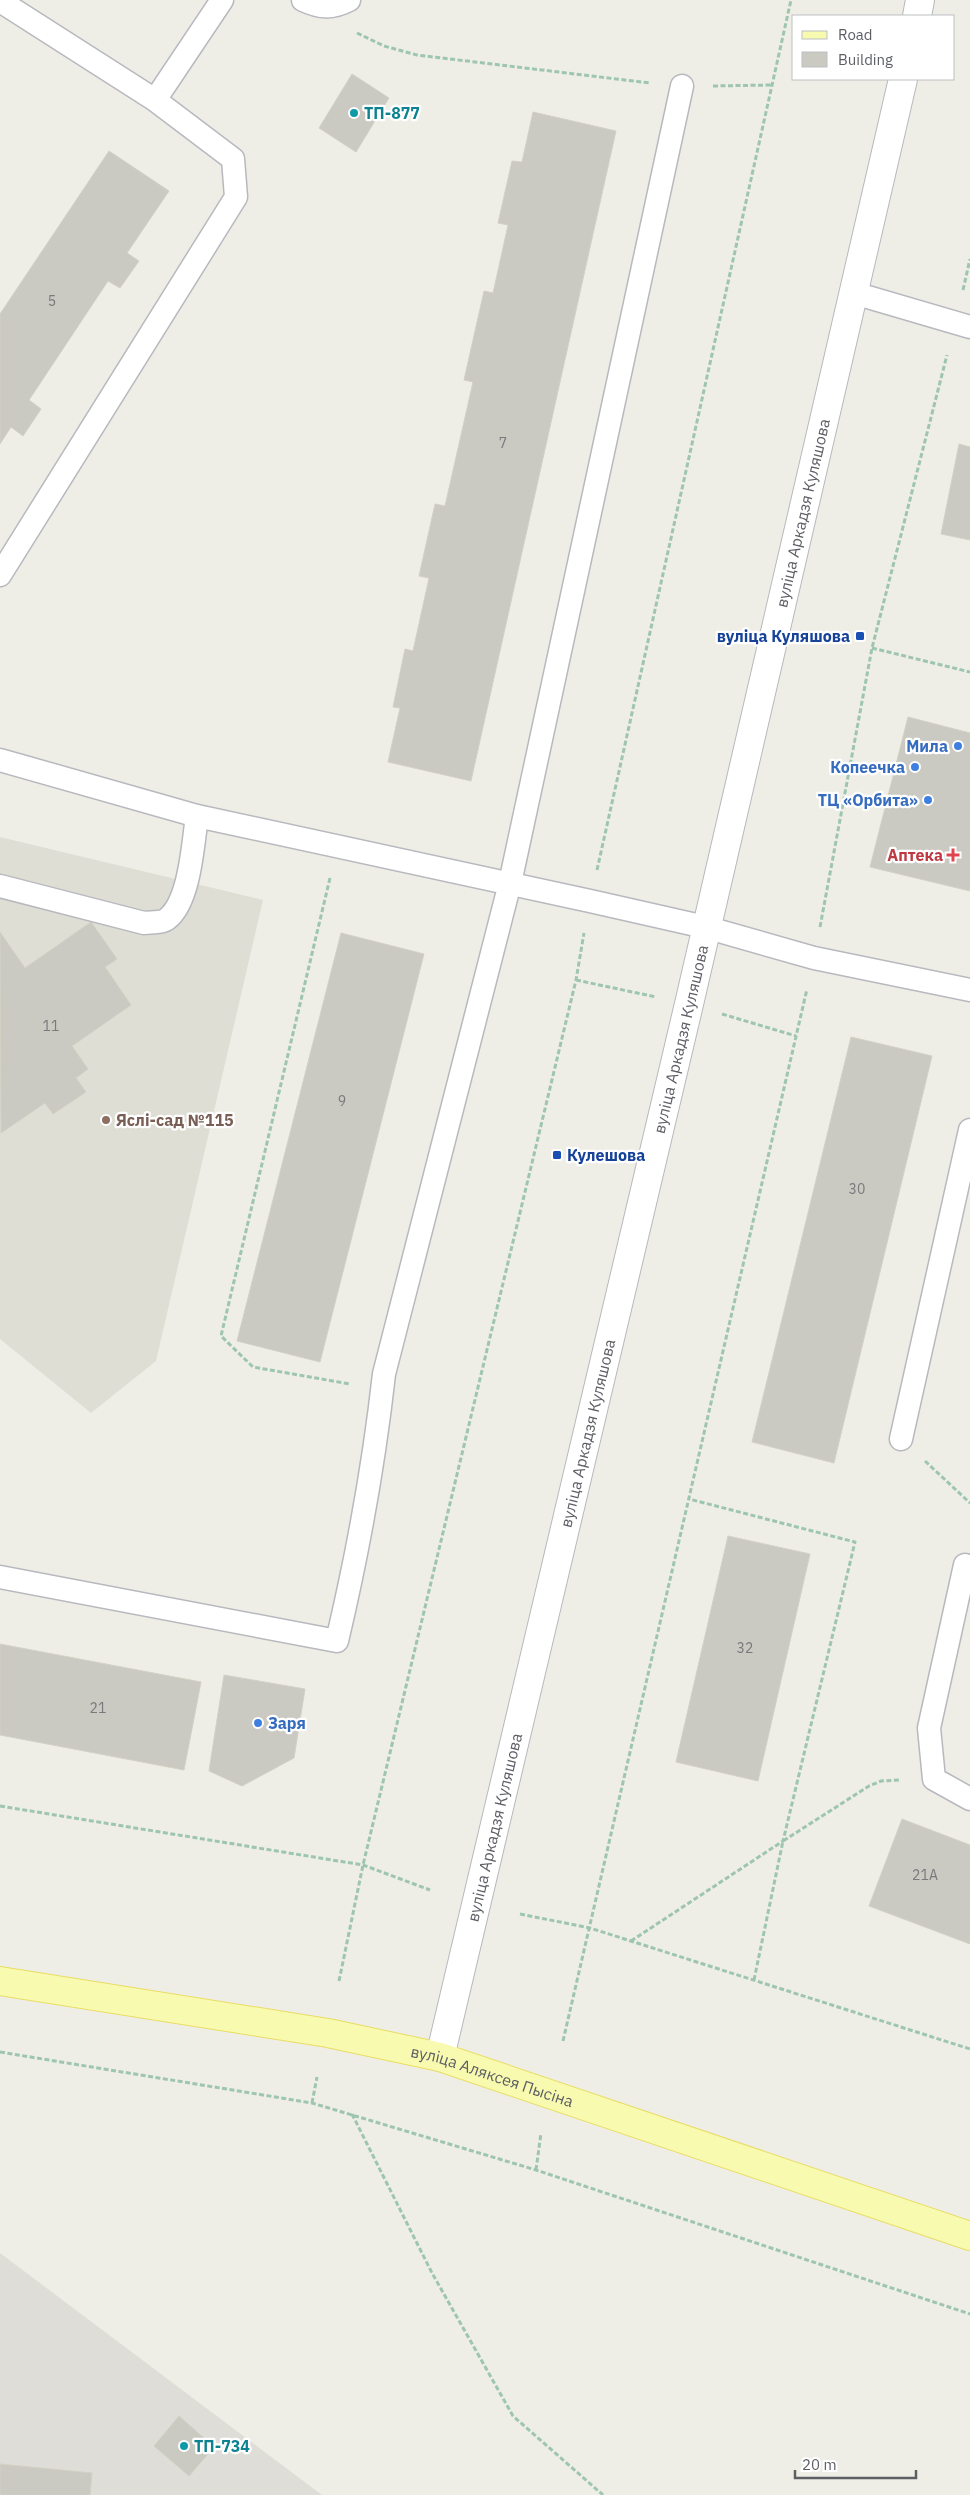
<svg xmlns="http://www.w3.org/2000/svg" width="970" height="2495" viewBox="0 0 970 2495" font-family="'IBM Plex Sans',sans-serif">
<rect width="100%" height="100%" fill="#efeee6"/>
<path fill="#deddd8" d="M0 2253 322 2495H0Z"/>
<path fill="#dfded4" d="M0 837 263 900 156 1361 91 1413 0 1339Z"/>
<path fill="#cac9c2" stroke="#d3d1c4" d="M352 74 389 98 356 152 319 128Z
M533 112 616 131 471 781 388 762 400 708 393 707 405 649 413 651 429 578 419 576 435 504 445 506 473 382 464 380 484 291 493 293 508 225 498 223 512 161 522 162Z
M109 151 169 191 127 253 139 261 120 288 108 281 29 400 41 409 23 436 11 427 0 444V314Z
M959 444 970 447V540L941 534Z
M908 717 970 733V891L870 867Z
M91 922 117 959 105 967 131 1005 72 1046 88 1069 76 1078 86 1092 53 1114 45 1103 1 1133 0 932 25 968Z
M341 933 424 954 320 1362 237 1341Z
M851 1037 932 1056 834 1463 752 1442Z
M728 1536 810 1554 758 1781 676 1762Z
M0 1644 201 1682 184 1770 0 1735Z
M224 1675 305 1689 294 1758 242 1786 209 1771Z
M902 1819 970 1845V1944L869 1906Z
M179 2416 214 2447 189 2476 154 2446Z
M0 2464 92 2473 90 2495H0Z"/>
<g fill="none" stroke-linecap="round" stroke-linejoin="round">
<defs>
<path id="lane" d="M303 0C320 8 332 9 349 0
M0 1 155 100 222 0
M854 293 970 327
M0 575 236 197 233 159 155 100
M0 760 197 816 590 901 705 927 814 958 970 990
M0 886 144 923C151 922 162 923 167 919 190 902 193 843 197 816
M901 1439 970 1130
M965 1565 929 1728 934 1779 970 1799
M0 1577 337 1641C358 1552 374 1464 384 1374L510 883 682 86"/>
<g id="secondary">
<path d="M917 16 920 0"/>
<path id="s1" d="M440 2057 689 1004 903 79"/>
</g>
<g id="primary">
<path id="s2" d="M0 1981 328 2033 440 2057 970 2236"/>
</g>
</defs>
<use href="#lane" stroke="#b8b9bf" stroke-width="25"/>
<use href="#secondary" stroke="#b7b8be" stroke-width="30"/>
<use href="#primary" stroke="#e9dd64" stroke-width="30"/>
<path stroke="#9ec5b0" stroke-width="3" stroke-dasharray="5 2.5" stroke-linecap="butt" d="M357 33 384 46 417 55 650 83
M713 86 772 85
M963 290 970 259
M872 648 970 672
M597 870 791 0
M330 878 221 1336 253 1367 350 1384
M820 927 872 648 947 355
M576 980 656 997
M722 1014 796 1036
M925 1461 970 1503
M0 1806 363 1865 430 1890
M520 1914 590 1928 970 2049
M631 1941 783 1841 855 1542 689 1499
M754 1980 783 1841 869 1786 881 1781 901 1780
M339 1981 363 1865 576 980 584 933
M563 2041 807 989
M0 2052 312 2103 536 2170 970 2314
M312 2103 317 2077
M352 2114 432 2273 513 2416 603 2495
M536 2170 541 2133"/>
<use href="#lane" stroke="#fff" stroke-width="22"/>
<use href="#secondary" stroke="#fff" stroke-width="28"/>
<use href="#primary" stroke="#f8faaf" stroke-width="28"/>
</g>
<g fill="#0f9aa8" stroke="#fff" stroke-width="2">
<circle cx="354" cy="113" r="5"/>
<circle cx="184" cy="2446" r="5"/>
</g>
<g fill="#1a4fb4" stroke="#fff" stroke-width="2">
<rect x="855" y="631" width="10" height="10" rx="2.5"/>
<rect x="552" y="1150" width="10" height="10" rx="2.5"/>
</g>
<g fill="#3f7fe0" stroke="#fff" stroke-width="2">
<circle cx="958" cy="746" r="5"/>
<circle cx="915" cy="767" r="5"/>
<circle cx="928" cy="800" r="5"/>
<circle cx="258" cy="1723" r="5"/>
</g>
<path fill="#e0444e" stroke="#fff" stroke-width="2" d="M950.5 847.5h5v5h5v5h-5v5h-5v-5h-5v-5h5z"/>
<circle fill="#8d6e63" stroke="#fff" stroke-width="2" cx="106" cy="1120" r="5"/>
<g text-anchor="middle" dominant-baseline="central" stroke-width="4.5" stroke-linejoin="round" paint-order="stroke">
<g font-size="14" fill="#787a7c">
<text x="52" y="301">5</text>
<text x="503" y="443">7</text>
<text x="51" y="1026">11</text>
<text x="342" y="1101">9</text>
<text x="857" y="1189">30</text>
<text x="745" y="1648">32</text>
<text x="98" y="1708">21</text>
<text x="925" y="1875">21А</text>
</g>
<g font-size="16" font-weight="bold" fill="#0d838f" stroke="#fff" text-anchor="start">
<text x="364" y="113">ТП-877</text>
<text x="194" y="2446">ТП-734</text>
</g>
<g font-size="16" fill="#5d5f65" stroke="#fff">
<text stroke="none"><textPath href="#s1" startOffset="1586">вуліца Аркадзя Куляшова</textPath></text>
<text stroke="none"><textPath href="#s1" startOffset="1046">вуліца Аркадзя Куляшова</textPath></text>
<text stroke="none"><textPath href="#s1" startOffset="641">вуліца Аркадзя Куляшова</textPath></text>
<text stroke="none"><textPath href="#s1" startOffset="236">вуліца Аркадзя Куляшова</textPath></text>
<text stroke="none"><textPath href="#s2" startOffset="502">вуліца Аляксея Пысіна</textPath></text>
</g>
<g font-size="16" font-weight="bold" fill="#164399" stroke="#fff" text-anchor="end">
<text x="850" y="636">вуліца Куляшова</text>
<text x="567" y="1155" text-anchor="start">Кулешова</text>
</g>
<g font-size="16" font-weight="bold" fill="#366cbe" stroke="#fff" text-anchor="end">
<text x="948" y="746">Мила</text>
<text x="905" y="767">Копеечка</text>
<text x="918" y="800">ТЦ «Орбита»</text>
<text x="268" y="1723" text-anchor="start">Заря</text>
</g>
<g font-size="16" font-weight="bold" fill="#be3a42" stroke="#fff" text-anchor="end">
<text x="943" y="855">Аптека</text>
</g>
<g font-size="16" font-weight="bold" fill="#785e54" stroke="#fff" text-anchor="start">
<text x="116" y="1120">Яслі-сад №115</text>
</g>
</g>
<rect x="792" y="15" width="162" height="65" fill="#ffffff" stroke="#bebfc1"/>
<rect x="802" y="31" width="25" height="8" fill="#f8faaf" stroke="#bebfc1"/>
<text x="838" y="40" font-size="15" fill="#5d5f65">Road</text>
<rect x="802" y="52" width="25" height="15" fill="#cac9c2" stroke="#bebfc1"/>
<text x="838" y="65" font-size="15" fill="#5d5f65">Building</text>
<path d="M795 2470v8h121v-8" fill="none" stroke="#5d5f65" stroke-width="2.5"/>
<text x="802" y="2470" font-size="15" fill="#5d5f65" stroke="#ffffff" stroke-width="4" paint-order="stroke">20 m</text>
</svg>
